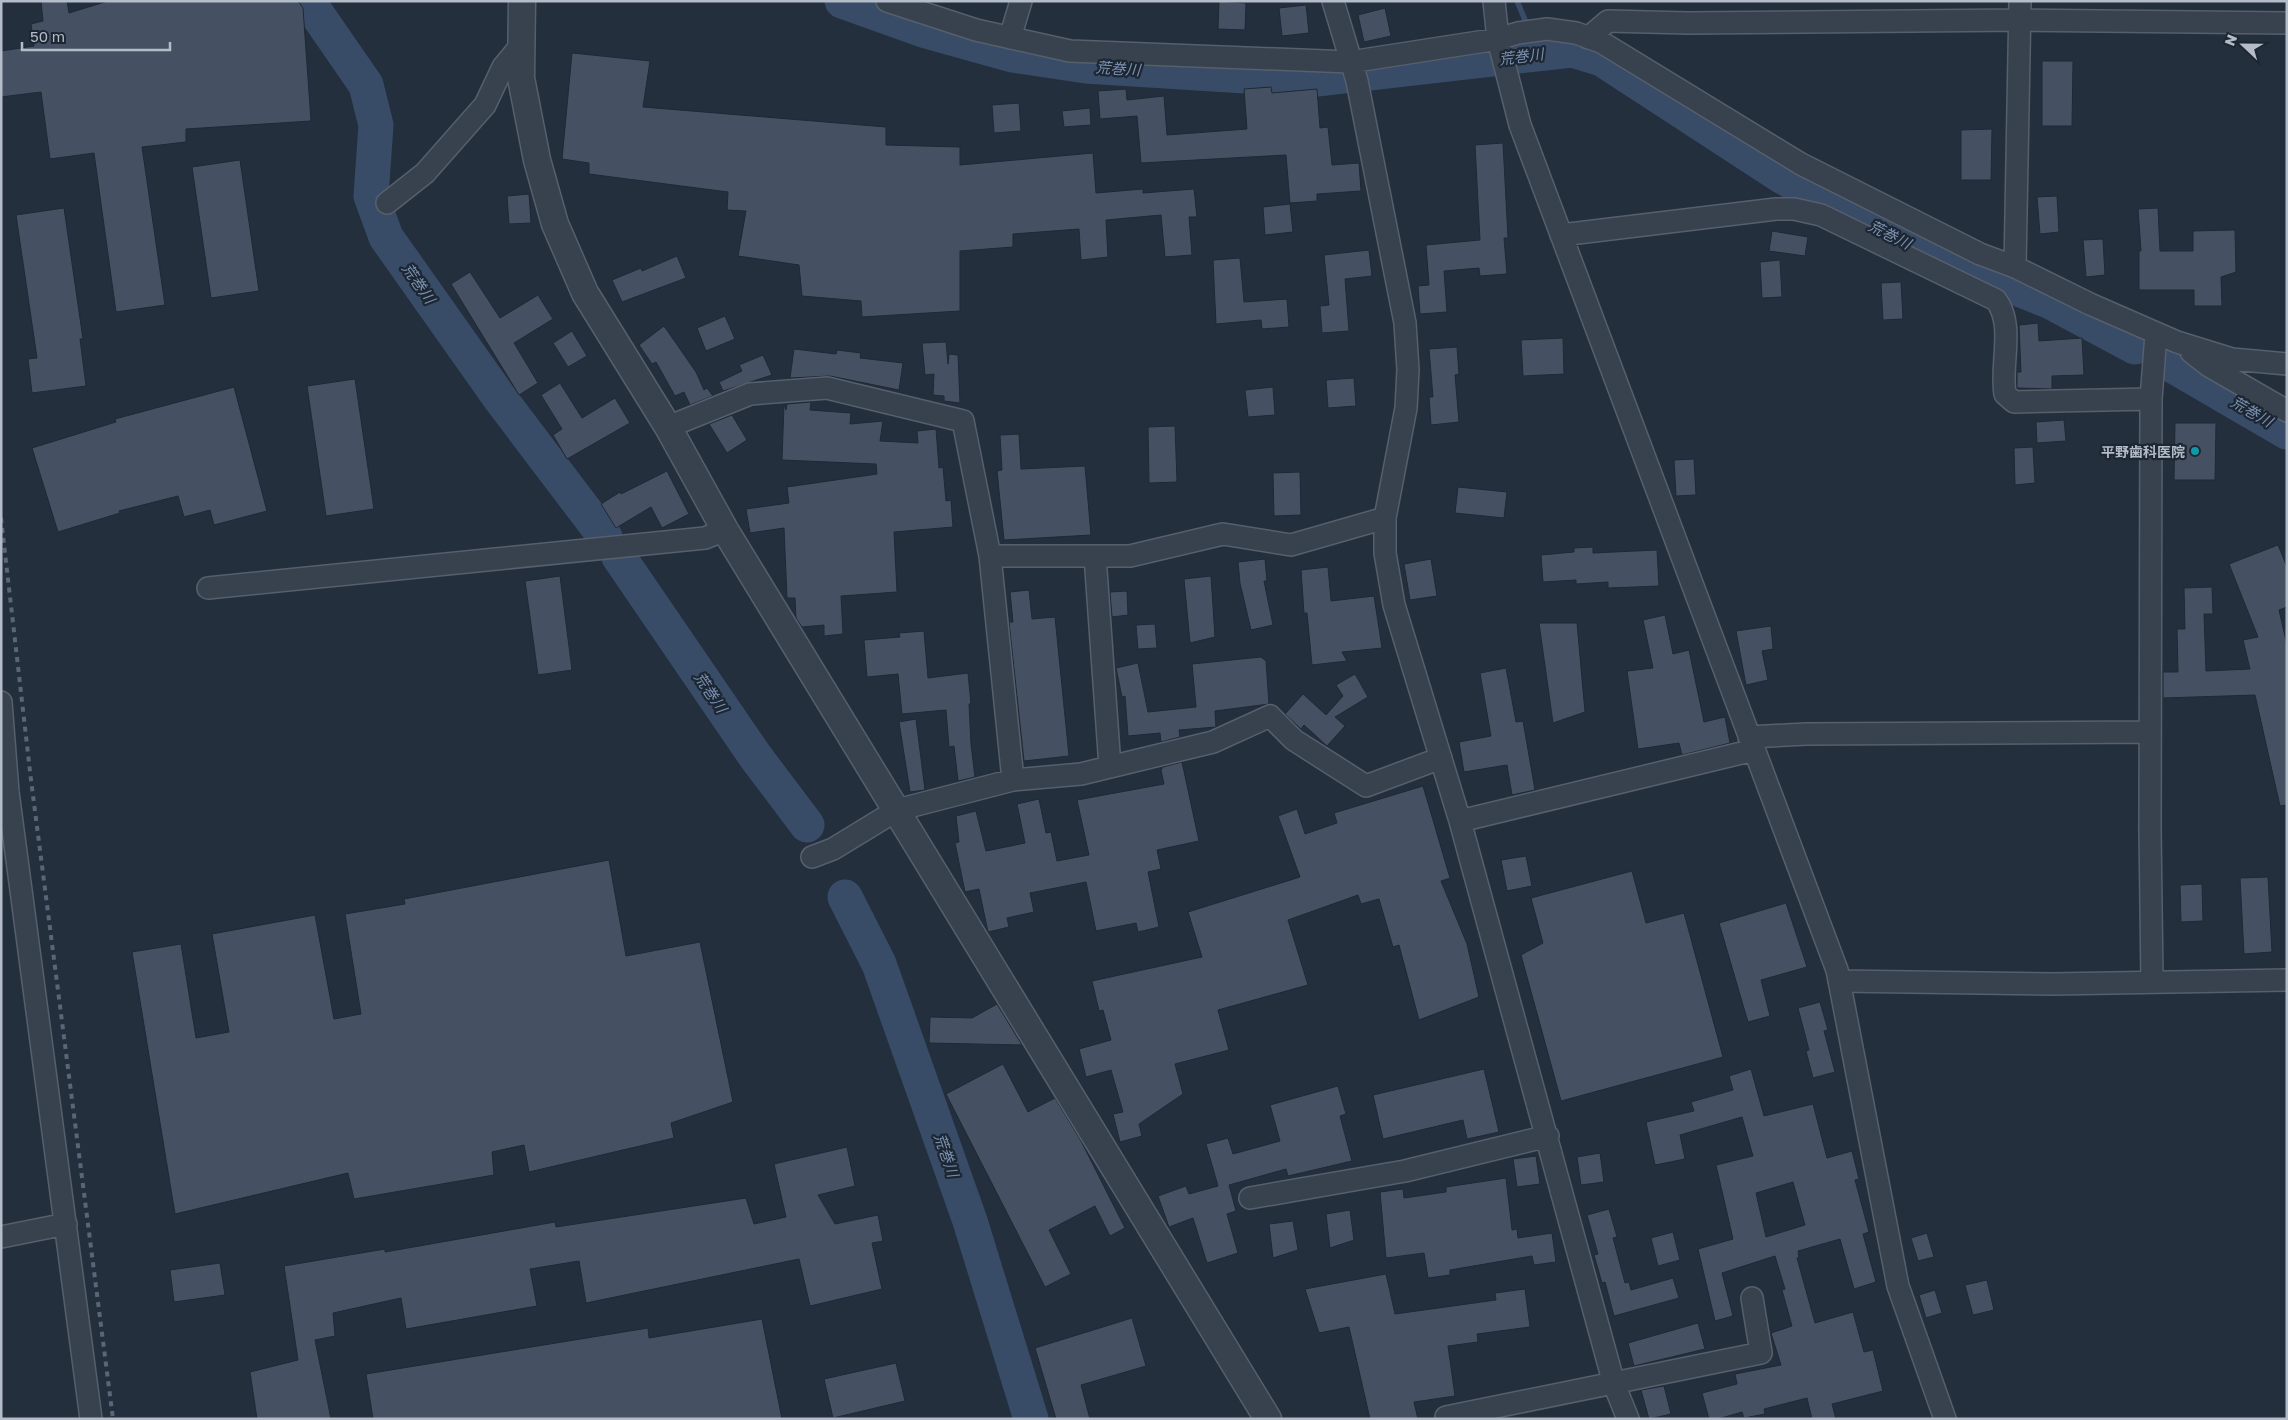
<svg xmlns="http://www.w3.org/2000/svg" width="2288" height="1420" viewBox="0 0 2288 1420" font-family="'Golos Text','Noto Sans JP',sans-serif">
<rect width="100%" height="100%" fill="#242f3e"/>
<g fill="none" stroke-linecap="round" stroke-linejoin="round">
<path stroke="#394c67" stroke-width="5.5" d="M1517 1 1528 27
M1532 35 1539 53"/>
<path stroke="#394c67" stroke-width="35" d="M308 1 366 85 376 125 371 196 386 237 499 397 605 537
M842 1 926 31 1012 55 1086 66 1308 80 1572 50 1602 59 1783 177 1903 243 2051 302 2135 347
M2165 361 2287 432
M619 557 755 756 807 825
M845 897 879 964 970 1221 1031 1419"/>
</g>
<path fill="#455162" stroke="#1f2835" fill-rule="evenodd" d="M41 1H67L69 13 108 1H298L303 8 311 121 186 129V142L142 147 165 305 116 312 94 153 50 159 41 92 1 97V51L34 46 31 24 43 21Z
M1219 1 1246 3 1245 30 1218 29Z
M1306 5 1309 33 1282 36 1279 8Z
M1385 8 1391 36 1364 42 1358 15Z
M572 53 650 61 643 107 886 127V145L960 147V165L1093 153 1096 193 1143 189V193L1194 189 1197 217H1189L1192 255 1165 257 1161 215 1106 220 1108 257 1081 260 1079 229 1013 234V247L960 251V311L862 317 861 301 802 296 799 265 738 256 746 211 727 210 728 192 589 174V163L562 159Z
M2042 61H2073L2072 126H2042Z
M1271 87 1272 93 1317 89 1320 128 1328 127 1332 165 1359 163 1361 191 1317 194V201L1290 203 1286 155 1141 163 1137 116 1100 119 1098 91 1126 89 1127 100 1164 96 1167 135 1247 129 1244 89Z
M1019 103 1021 131 994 133 992 105Z
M1090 108 1091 125 1064 127 1062 111Z
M1992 129 1991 180H1961V130Z
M1503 143 1508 238H1504L1507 274 1480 276 1479 268 1444 271 1447 312 1420 314 1418 286 1429 285 1426 245 1480 240 1475 145Z
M240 160 259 291 211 298 192 167Z
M529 194 531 223 509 224 507 196Z
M2057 196 2059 232 2040 234 2037 197Z
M1290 204 1293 232 1265 235 1263 207Z
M64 208 83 339H80L86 386 32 393 28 359 37 358 16 215Z
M2158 208 2160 251H2193V231L2235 230 2236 272 2221 277 2222 306H2194V290H2139V251H2141L2138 209Z
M1772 231 1808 237 1805 256 1769 251Z
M2103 239 2105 275 2086 277 2083 240Z
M1369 250 1372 276 1345 279 1349 331 1322 333 1320 306 1329 305 1324 255Z
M677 256 686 278 622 302 612 280 641 268 642 271Z
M1240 258 1244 302 1287 299 1289 327 1262 329 1261 320 1216 324 1213 260Z
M1780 260 1782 297 1762 298 1760 262Z
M470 272 500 318 538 295 553 319 514 343 538 383 519 395 451 284Z
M1901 282 1903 319 1883 320 1881 283Z
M725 316 735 339 706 351 697 328Z
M2038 323 2039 341 2082 338 2084 375 2052 376V389L2017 388V372H2021L2019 325Z
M664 326 696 372 704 390 707 388 713 396 690 405 684 392 675 396 656 362 652 364 639 345Z
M572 331 587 356 568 367 553 343Z
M1563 338 1564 374 1523 376 1521 340Z
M946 342 948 364 949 354 958 355 960 403 944 401V396L933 395 934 374 925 375 922 343Z
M1457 347 1459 374 1455 375 1459 422 1431 425 1429 397H1433L1429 349Z
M794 349 836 354 837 350 861 353 860 358 903 363 899 390 830 376 790 378Z
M763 355 772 375 723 391 719 382 742 371 739 365Z
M1354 378 1356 406 1328 408 1326 380Z
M355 379 374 509 326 516 307 386Z
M560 383 582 418 615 398 630 423 567 459 553 435 562 429 541 395Z
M234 387 267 511 214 525 210 510 184 517 178 496 119 511 120 513 58 532 32 448 116 422 115 419Z
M1273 387 1275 415 1248 417 1245 390Z
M811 402 810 410 851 413 850 424 883 421 880 441 918 443 917 431 936 429 939 468 943 467 946 501 951 500 953 527 894 532 897 592 841 596 843 634 824 636V625L802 627 796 618 795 598H787L784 528 750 533 746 509 789 503 787 487 877 474 876 464 782 460 784 404 786 410 787 404Z
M732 415 747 440 727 453 709 424Z
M2064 420 2066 441 2037 443 2036 422Z
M2175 423H2216L2215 480H2174Z
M1175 426 1177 482 1149 483 1148 427Z
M1019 434 1021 469 1085 466 1091 535 1004 540 997 471 1002 470 1000 435Z
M2033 447 2035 483 2015 485 2014 448Z
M1694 459 1696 495 1676 496 1674 460Z
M667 471 689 514 662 528 651 507 616 528 601 504 620 492 621 494Z
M1300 472 1301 515 1274 516 1273 473Z
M1458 487 1507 492 1504 518 1455 513Z
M2278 545 2287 567V607L2279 610 2287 645V805L2280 806 2255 695 2163 698V672H2178L2177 629H2185L2184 588 2212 587 2213 614H2204L2206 671 2250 669 2243 640 2258 637 2229 564Z
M1593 547V553L1657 550 1659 586 1608 588V582L1576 584V580L1543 582 1541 555 1574 552V548Z
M1265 559 1267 581H1264L1273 625 1251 630 1240 583 1238 562Z
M1431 559 1437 596 1410 600 1404 564Z
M1328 567 1331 601 1374 596 1382 648 1342 652 1347 661 1312 665 1307 613H1304L1301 570Z
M560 576 572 670 538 675 525 581Z
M1211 576 1215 637 1190 643 1184 579Z
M1029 590 1032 619 1055 617 1069 756 1024 761 1009 622H1013L1010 592Z
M1127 591 1128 615 1112 617 1110 592Z
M1665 615 1673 654 1689 650 1704 722 1725 717 1730 743 1682 755 1679 743 1638 749 1627 671 1653 668 1643 620Z
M1539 623H1577L1585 712 1553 723Z
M1155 624 1157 648 1138 649 1136 625Z
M1771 626 1773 649 1762 651 1768 680 1746 685 1736 631Z
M924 631 928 678 968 673 971 704H969L971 744 975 777 958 781 954 746 949 747 946 710 902 714 898 674 867 677 864 640 900 637 899 633Z
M1261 657 1266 661 1269 704 1215 711 1216 727 1179 730 1180 737 1161 742 1160 733 1128 736 1125 696 1122 697 1116 668 1138 663 1148 712 1196 707 1192 664Z
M1506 668 1516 722 1523 721 1535 790 1512 795 1507 765 1464 772 1459 742 1491 736 1480 673Z
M1355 674 1368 697 1335 717 1345 726 1327 746 1304 725 1301 729 1285 714 1303 694 1326 715 1343 696 1336 685Z
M916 719 925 790 910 792 899 722Z
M1182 762 1199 841 1157 850 1161 869 1148 872 1159 927 1138 932 1136 923 1096 931 1086 882 1030 893 1034 912 1007 918 1009 927 988 932 979 889 965 892 955 843 959 842 956 816 976 811 986 851 1025 843 1017 804 1039 799 1046 833 1051 832 1057 861 1089 855 1077 800 1164 784 1161 770 1163 767Z
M1423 786 1450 878 1441 881 1467 944 1479 997 1419 1020 1399 945 1393 947 1379 899 1361 904 1358 895 1288 920 1308 985 1218 1010 1229 1050 1175 1064 1183 1094 1139 1124 1142 1136 1120 1142 1113 1114 1123 1112 1111 1070 1086 1077 1079 1049 1111 1040 1103 1010 1099 1011 1092 981 1202 957 1188 912 1300 877 1278 816 1297 809 1305 834 1337 823 1334 813Z
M1526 856 1532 886 1507 891 1501 860Z
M609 860 626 956 700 942 733 1102 671 1123 674 1138 529 1172 524 1145 492 1152 494 1175 354 1199 348 1173 175 1214 132 952 181 944 196 1038 229 1032 212 934 315 915 334 1019 361 1014 345 914 405 904 404 899Z
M1632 871 1646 923 1684 913 1723 1057 1561 1101 1521 955 1543 943 1531 898Z
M2268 877 2272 952 2244 954 2240 878Z
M2202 884 2203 921 2181 922 2180 885Z
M1786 903 1807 967 1761 980 1770 1016 1748 1022 1719 923Z
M1820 1002 1828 1030 1824 1031 1835 1072 1813 1078 1806 1051 1809 1050 1798 1008Z
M997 1004 1022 1045 929 1043 930 1017 972 1018Z
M1003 1064 1028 1112 1055 1098 1081 1141 1125 1228 1110 1236 1095 1206 1049 1230 1071 1274 1045 1287 946 1094Z
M1484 1069 1499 1132 1467 1139 1463 1120 1383 1139 1373 1095Z
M1751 1069 1764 1116 1813 1104 1827 1158 1852 1151 1859 1179 1855 1180 1869 1232 1863 1234 1876 1282 1854 1289 1840 1239 1798 1251 1799 1257 1797 1258 1815 1323 1853 1312 1864 1352 1873 1350 1883 1391 1832 1404 1836 1419H1812L1807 1398 1764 1409 1765 1414 1744 1418 1742 1412 1718 1419H1709L1702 1393 1737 1384 1735 1374 1781 1365 1771 1333 1792 1326 1782 1290 1785 1289 1775 1256 1722 1273 1733 1316 1715 1321 1698 1249 1733 1239 1716 1165 1753 1156 1742 1117 1680 1135 1685 1159 1655 1165 1646 1122 1694 1111 1691 1102 1733 1090 1729 1076ZM1793 1182 1805 1225 1766 1237 1756 1193Z
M1338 1086 1346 1114 1340 1116 1352 1161 1288 1176 1286 1169 1229 1185 1236 1211 1227 1214 1238 1253 1207 1263 1193 1218 1169 1227 1158 1196 1186 1186 1189 1194 1218 1186 1206 1144 1228 1138 1233 1154 1280 1141 1270 1105Z
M847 1147 855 1186 818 1195 835 1224 878 1215 883 1241 872 1243 882 1289 810 1306 799 1259 586 1303 579 1261 530 1269 537 1306 406 1329 401 1298 333 1313 335 1336 315 1340 331 1419H257L250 1372 298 1360 284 1266 385 1249V1252L555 1222 556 1227 746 1198 754 1224 786 1217 774 1164Z
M1600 1153 1604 1182 1581 1185 1577 1157Z
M1536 1156 1540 1184 1517 1187 1513 1159Z
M1506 1178 1512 1230 1517 1229 1518 1238 1552 1233 1556 1262 1534 1265 1532 1256 1450 1270V1275L1428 1278 1424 1253 1386 1258 1380 1192 1403 1189 1404 1198 1446 1192V1187Z
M1609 1209 1617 1237 1613 1238 1625 1283 1629 1282 1631 1290 1673 1278 1679 1298 1614 1316 1605 1282 1602 1283 1594 1255 1598 1254 1587 1215Z
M1350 1210 1354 1240 1330 1248 1326 1214Z
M1293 1221 1298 1250 1273 1258 1269 1224Z
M1673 1232 1680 1260 1658 1266 1651 1238Z
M1927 1233 1934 1257 1918 1261 1911 1238Z
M220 1263 225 1295 174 1302 170 1270Z
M1386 1274 1395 1314 1496 1300 1495 1293 1525 1289 1530 1327 1477 1334 1478 1342 1448 1346 1455 1396 1414 1402 1418 1419H1370L1349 1327 1319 1333 1305 1289Z
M1987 1280 1994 1310 1973 1315 1965 1285Z
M1935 1290 1942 1313 1926 1318 1919 1295Z
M1132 1318 1146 1366 1081 1385 1090 1419H1056L1035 1348Z
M762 1319 782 1419H373L366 1374 648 1328 649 1338Z
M1698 1323 1705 1349 1634 1366 1628 1343Z
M896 1363 905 1401 833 1418 824 1379Z
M1664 1386 1671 1414 1649 1419 1641 1390Z"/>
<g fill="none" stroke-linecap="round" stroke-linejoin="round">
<defs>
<path id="minor" d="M887 1 976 30 1070 51 1350 62 1498 39 1518 33 1547 29 1576 33 1601 42 1801 164 1980 254 2015 267 2090 304 2177 342 2232 359 2287 364
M1333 1 1357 81 1405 323 1408 370 1406 408 1385 518V553L1394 605 1460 821 1614 1384 1628 1419
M1494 1 1498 39 1520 125 1837 970 1898 1286 1945 1419
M1010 38 1021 1
M1588 38 1608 21 1688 23 2019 20 2287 23
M387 203 425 173 485 105 503 67 522 44
M1561 235 1776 209H1794L1821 215 1996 300C2015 325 2000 364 2005 394L2014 402 2151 399
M2015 267 2020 1
M2191 352 2209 366 2287 411
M668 427 750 394 827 388 963 421 990 556H1130L1223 534 1291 545 1385 518
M990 556 1013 780
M1095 556 1110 767
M208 588 705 538 725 530
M1 702 8 792 91 1419
M1749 737 1806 734 2150 732
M1460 821 1754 750
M812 857 833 849 897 810 1013 780 1081 774 1213 742 1270 716 1294 740 1366 786 1441 758
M1839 981 2053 984 2287 980
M2152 982 2150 829 2151 399 2156 334
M1250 1198 1405 1171 1548 1136
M1 1237 66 1224
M1446 1417 1761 1353 1752 1298"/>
<path id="tertiary" d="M522 1 521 78 537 160 555 224 585 293 668 427 725 530 1268 1419"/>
</defs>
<use href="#minor" stroke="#565f6c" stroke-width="24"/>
<use href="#tertiary" stroke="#565f6c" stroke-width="29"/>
<use href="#minor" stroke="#38414e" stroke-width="21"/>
<use href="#tertiary" stroke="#38414e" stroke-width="26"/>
<path stroke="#5a6575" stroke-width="4" stroke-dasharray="5 5" stroke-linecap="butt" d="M1 518 31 780 113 1419"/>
</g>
<circle fill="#0f9aa8" stroke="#1d2633" stroke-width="2" cx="2195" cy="451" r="5"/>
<g text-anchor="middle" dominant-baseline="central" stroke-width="4.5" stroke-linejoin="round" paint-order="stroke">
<g font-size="14" font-weight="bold" fill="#b4bcc9" stroke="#1d2633" text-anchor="end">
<text x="2185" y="451">平野歯科医院</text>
</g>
<g font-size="15" font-style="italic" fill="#7c92b1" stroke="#1d2633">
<text transform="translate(1521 56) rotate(-7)">荒巻川</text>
<text transform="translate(1118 68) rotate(4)">荒巻川</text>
<text transform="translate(1890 234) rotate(27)">荒巻川</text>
<text transform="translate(419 283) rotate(55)">荒巻川</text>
<text transform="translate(2252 411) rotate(30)">荒巻川</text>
<text transform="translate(711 692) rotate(56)">荒巻川</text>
<text transform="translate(947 1155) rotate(71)">荒巻川</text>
</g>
</g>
<rect width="2288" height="1420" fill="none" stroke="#b4bcc9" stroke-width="5"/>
<g transform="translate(2243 45) rotate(292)" stroke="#1d2633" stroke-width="4" paint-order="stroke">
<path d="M0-4L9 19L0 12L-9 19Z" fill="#b4bcc9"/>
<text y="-8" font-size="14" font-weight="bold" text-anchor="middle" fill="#b4bcc9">N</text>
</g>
<path d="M22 42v8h148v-8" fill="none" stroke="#b4bcc9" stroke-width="2.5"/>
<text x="30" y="42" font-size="15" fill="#b4bcc9" stroke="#1d2633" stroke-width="4" paint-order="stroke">50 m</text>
</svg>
